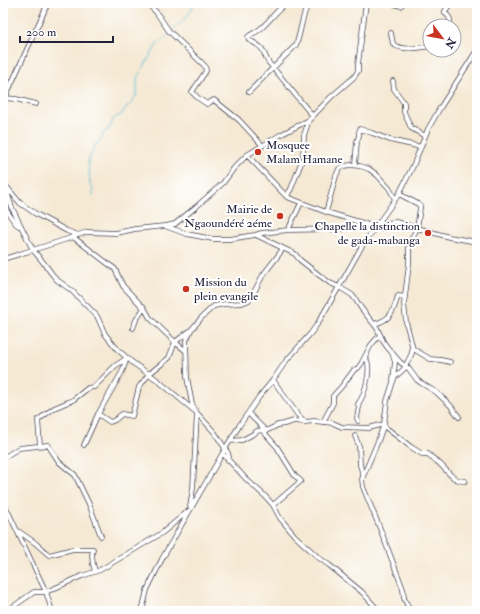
<svg xmlns="http://www.w3.org/2000/svg" width="480" height="614" viewBox="0 0 480 614" font-family="'IM FELL Double Pica',serif">
<rect width="100%" height="100%" fill="#fff"/>
<filter id="ink" filterUnits="userSpaceOnUse"><feTurbulence type="fractalNoise" baseFrequency=".025" numOctaves="2"/><feDisplacementMap in="SourceGraphic" scale="8" xChannelSelector="R" yChannelSelector="G"/><feConvolveMatrix kernelMatrix="1 2 1 2 8 2 1 2 1" color-interpolation-filters="sRGB"/></filter>
<filter id="wash" filterUnits="userSpaceOnUse"><feTurbulence type="fractalNoise" baseFrequency=".012" numOctaves="4" result="noise"/><feDisplacementMap in="SourceGraphic" scale="16" xChannelSelector="R" yChannelSelector="G"/><feGaussianBlur stdDeviation="0.9" result="paint"/><feColorMatrix in="noise" values="0 0 0 0 0 0 0 0 0 0 0 0 0 0 0 0 0 1.4 0 .05"/><feComposite in="paint" operator="in"/></filter>
<g filter="url(#wash)">
<rect width="100%" height="100%" fill="#f5e9d4"/>
<g fill="none" stroke-linecap="round" stroke-linejoin="round">
<path stroke="#5abbd8" stroke-width="1" d="M171 31C174 28 176 27 179 24 183 22 190 13 192 9L193 7 192 6 195 3
M93 195V189L90 183 88 161 95 145 100 141 104 132 109 129 114 118 122 114 126 108 131 103 137 94V78L158 43 165 38 170 33
M470 488 477 486"/>
</g>
</g>
<g filter="url(#ink)">
<g fill="none" stroke-linecap="round" stroke-linejoin="round">
<defs>
<path id="minor" d="M147 3 156 12 169 31 205 66 206 71 192 92 198 98 207 104 214 100 239 120 262 145
M287 3C272 13 267 28 250 35L248 37 249 40C253 42 259 45 262 49 265 53 265 58 269 63 284 80 298 99 313 116
M391 3 401 6 403 3
M475 3 477 4
M450 26C451 20 450 17 445 13V11L451 3
M391 33 393 44C401 51 420 48 430 46
M393 81 394 89 404 103V112L411 128 425 136
M249 92 296 45C301 33 302 13 309 3
M3 98 16 99 36 104
M5 98 48 3
M309 120 304 135 303 158 291 189 289 192 287 197 326 212 366 224
M247 155 287 197
M355 165 357 141 359 136V132L360 129 372 133 390 140 421 147
M3 180 6 186 20 203 36 214 67 231 78 235 87 232 116 233 135 229 165 226 187 234 213 239H230L255 235 262 233 288 230 340 229 368 225 396 222 449 237 477 242
M6 188 12 208 33 250 43 262 52 274 57 280 71 290 97 316 105 334 118 350 133 363 156 379 197 413 207 424 215 433 228 453 229 457 228 460
M399 194 418 204 420 206V208L417 228 409 244V264L404 304 406 322 412 345V353L404 369 395 377 393 382 387 401 384 424 378 441 362 479 363 487 381 531 403 589 404 598 410 611
M3 206 16 224 19 226
M326 212 336 176 339 169 344 166 351 165 360 166 369 169 377 175 389 188 395 199
M166 226 175 224 197 206 223 183 234 168 247 155 280 135 309 120 331 97 354 77 358 71V64L366 3
M288 230 301 203
M78 235 73 237 115 269 123 286 142 306 144 308 136 320 133 328
M256 235 295 254 300 260 319 275 330 283 339 287 352 295 356 300 361 308 377 328 383 341 387 347 400 362 409 369 417 380 421 383 436 392 450 405 459 417
M3 259C26 252 50 245 73 237
M143 306 150 318 175 342 186 351
M374 324C392 319 393 312 398 296L405 297
M412 348 430 359 441 360 450 362
M392 353 395 362 393 380
M273 380 297 414 305 422 314 421 333 423 342 427 369 428 384 424 385 427 411 447 422 454H428C432 458 437 461 441 465 449 473 453 481 465 481
M248 413 266 431 278 425 284 424 294 421 305 422
M98 414 110 422 115 420 122 414 132 416 139 387 149 374 169 358 175 342 191 330 203 316 214 306 225 304 242 303 249 300 253 294 263 275 280 253 283 248
M358 421 357 418 359 407 358 404C365 395 373 366 365 357
M323 422 333 403V396L342 386 354 370 358 368 361 364 371 345 380 335
M262 430 277 447 295 476 301 481 273 505
M355 436 359 446 360 465 363 475
M230 441 242 440 255 433 257 431 263 430
M84 445 98 414 122 372 127 358
M40 446 38 420 54 408 73 400 88 388 94 387 115 366 127 358
M223 454 247 480 265 496 273 505 280 518 295 536 319 558 329 565 362 592 379 611
M3 458 19 448 48 445 59 462 75 475 89 504 101 536
M3 501 46 592 52 611
M190 507 193 488 197 413 192 404 187 377 186 341 191 330
M18 531 34 542 49 555 73 549H93C91 557 92 563 95 571
M7 611 34 592H46L82 576 100 570 132 551 162 533 187 512
M142 611 147 590 162 559 225 449 239 426 259 397 273 380 286 361 311 333 318 323 339 287 362 246 399 194 413 166 428 129 440 108 477 50"/>
</defs>
<use href="#minor" stroke="#424052" stroke-width="5.5"/>
<use href="#minor" stroke="#fff" stroke-width="4"/>
</g>
</g>
<g fill="#c8321e" stroke="#fff" stroke-width="1.5">
<circle cx="258" cy="152" r="4"/>
<circle cx="280" cy="216" r="4"/>
<circle cx="428" cy="233" r="4"/>
<circle cx="186" cy="289" r="4"/>
</g>
<g text-anchor="middle" dominant-baseline="central" stroke-width="4" stroke-linejoin="round" paint-order="stroke">
<g font-size="12" fill="#22223b" stroke="#fff" text-anchor="start">
<text x="266" y="145">Mosquee<tspan x="266" dy="14">Malam Hamane</tspan></text>
<text x="272" y="209" text-anchor="end">Mairie de<tspan x="272" dy="14">Ngaoundéré 2éme</tspan></text>
<text x="420" y="226" text-anchor="end">Chapelle la distinction<tspan x="420" dy="14">de gada-mabanga</tspan></text>
<text x="194" y="282">Mission du<tspan x="194" dy="14">plein evangile</tspan></text>
</g>
</g>
<rect width="480" height="614" fill="none" stroke="#fff" stroke-width="16"/>
<g transform="translate(442 38) rotate(122)"><circle r="19" fill="#ffffff" stroke="#a7a7b1"/>
<path d="M0-3L7 15L0 10L-7 15Z" fill="#c8321e"/>
<text y="-6" font-size="11" font-weight="bold" text-anchor="middle" fill="#22223b">N</text>
</g>
<path d="M20 36v6h93v-6" fill="none" stroke="#22223b" stroke-width="2"/>
<text x="26" y="36" font-size="12" fill="#22223b" stroke="#ffffff" stroke-width="3" paint-order="stroke">200 m</text>
</svg>
